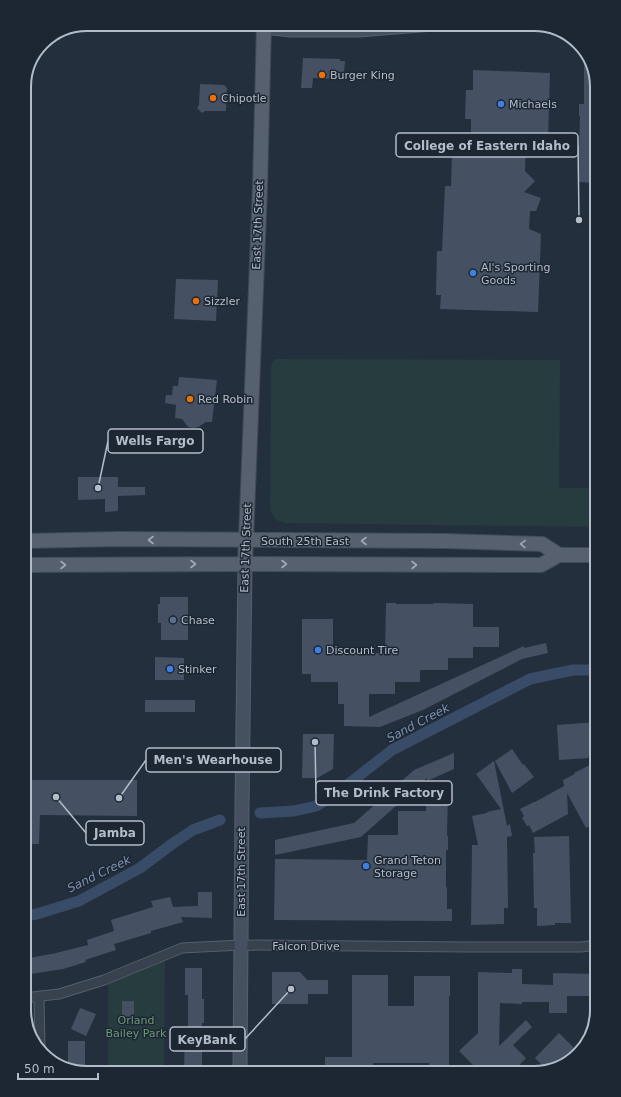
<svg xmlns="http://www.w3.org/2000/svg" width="621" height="1097" viewBox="0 0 621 1097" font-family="'DejaVu Sans',sans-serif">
<rect width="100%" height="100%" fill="#242f3e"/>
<path fill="#263c3f" d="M275 359 560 360 559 488H597V527L285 523 276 520 270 510 271 366Z
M165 955 164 1073H108V979Z"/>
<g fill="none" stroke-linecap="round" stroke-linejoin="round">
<path stroke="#394c67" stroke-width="11" d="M260 813 294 811 316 806 337 793 392 750 530 679 573 670H597
M24 916 37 914 79 901 140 868 172 844 193 830 220 820"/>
</g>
<path fill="#455162" d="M303 58 340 59V61H345L344 72H342L341 79 313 78 312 88H301Z
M584 64H592L597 87V183L578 182 580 116H579V104H584Z
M473 70 550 73 548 141H526L525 171 535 181 524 192 541 198 536 211H530L529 229 541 234 538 312 440 309 441 295H436L437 251H442L445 186H451L452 154 461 138 471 139V119H465L466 90H473Z
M200 84 224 85 227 88 226 111H205L202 113 197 108 199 105Z
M176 279 218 280 216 321 174 319Z
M179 377 217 380 212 422H206L198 427 193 428 188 427 182 419 175 418 176 405 165 403 166 395H172L173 386H178Z
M78 477H118V487H145V495L118 496V511L105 512V499L78 500Z
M160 597H188V640H161V623H158V604H160Z
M386 603H396V604H433L434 603 473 604V627H499V647H473V658H448V670H420V682H395V694H369V717L524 646V648L546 643 548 653 522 659 423 710 380 727 344 726V704H338V682H311V674H302V619H333V652L385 653Z
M155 657 184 658V680H155Z
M145 700H195V712H145Z
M597 722V753H595V756H588L589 758 559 760 557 725Z
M303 734H334L333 769 317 778H302Z
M512 749 523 765 524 764 534 777 512 793 495 761Z
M454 753V769L427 781V778L422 782 407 789H415L361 837 275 855V840L354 823 414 770Z
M494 761 507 826 510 824 512 836 507 837 508 908H504V924L471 925 472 845H478L472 816 487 813V812L501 809 476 774Z
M592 764 597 775V822L586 828 567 793 568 814 533 833 529 825 527 826 522 818 524 816 520 809 534 802H535L564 786 563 780 575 774 574 773Z
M24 780H137V816L40 815 39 844H24Z
M427 789H448L447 836H448V850H446V887H447V909H452V921L274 920 275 859 367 860 368 835H398V811H426Z
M569 836 571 923H555V925L537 926V908H534L533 853H535L534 837Z
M198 892H212V918L181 917 183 922 151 931V933L114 944 116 950 85 960 86 962 63 969 24 975V959L51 954H52L88 945 87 940 114 931 111 920 153 907 151 901 170 897 173 907 198 906Z
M185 968H202V999H204V1023H202V1073H184L185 1029H188V995H185Z
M512 969H522V984L553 985V973L597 974V996H567V1013H549V1002H522V1004L500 1003 499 1046 526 1020 532 1027 513 1045 526 1058 512 1073H481L459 1051 478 1033V972L512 973Z
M272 972H300L307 980H328V994H308V1004H272Z
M352 975H388V1006H414V976H450V996H449V1073H429V1063H373V1073H325V1057H352Z
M122 1001H134V1017H122Z
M80 1008 96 1014 86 1036 71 1029Z
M559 1033 578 1052 562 1067 547 1070 535 1058Z
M68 1041H85V1065H83V1073L68 1068Z"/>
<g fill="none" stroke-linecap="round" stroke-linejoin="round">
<defs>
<path id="street" d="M39 997 40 1048
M24 998 59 994 104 980 182 948 241 945 465 947H581L597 945"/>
<path id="secondary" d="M264 27 291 30H359L433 24
M240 1073 242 807 245 564"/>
<path id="primary" d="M24 541 118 539 445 541 542 544 559 555H597
M245 564 260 187 264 24
M24 565 245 564 541 565 559 555"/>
</defs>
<use href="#street" stroke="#565f6c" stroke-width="11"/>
<use href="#secondary" stroke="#565f6c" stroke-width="15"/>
<use href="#primary" stroke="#414a57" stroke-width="16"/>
<use href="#street" stroke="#38414e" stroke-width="9"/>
<use href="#secondary" stroke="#465061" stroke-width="13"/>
<use href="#primary" stroke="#56606e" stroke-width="14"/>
</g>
<defs><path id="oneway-chevron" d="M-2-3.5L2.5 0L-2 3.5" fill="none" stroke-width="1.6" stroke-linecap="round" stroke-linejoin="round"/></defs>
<g stroke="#a1aab7">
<use href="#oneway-chevron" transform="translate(151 540) rotate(-180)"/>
<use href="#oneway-chevron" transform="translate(364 541) rotate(-180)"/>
<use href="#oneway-chevron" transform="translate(523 544) rotate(-178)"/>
<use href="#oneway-chevron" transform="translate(193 564)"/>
<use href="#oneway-chevron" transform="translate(284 564)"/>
<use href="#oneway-chevron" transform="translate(63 565)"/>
<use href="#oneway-chevron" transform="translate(414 565)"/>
</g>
<g fill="#e8710a" stroke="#1d2633" stroke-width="1.5">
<circle cx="322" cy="75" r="4"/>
<circle cx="213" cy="98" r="4"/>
<circle cx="196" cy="301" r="4"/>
<circle cx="190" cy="399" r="4"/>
</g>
<g fill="#3f7fe0" stroke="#1d2633" stroke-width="1.5">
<circle cx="501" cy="104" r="4"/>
<circle cx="473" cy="273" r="4"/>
<circle cx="318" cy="650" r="4"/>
<circle cx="170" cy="669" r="4"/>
<circle cx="366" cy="866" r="4"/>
</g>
<circle fill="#5c6f8a" stroke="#1d2633" stroke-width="1.5" cx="173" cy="620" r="4"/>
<g text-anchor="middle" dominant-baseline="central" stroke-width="3" stroke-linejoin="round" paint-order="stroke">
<g font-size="11" fill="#b4bcc9" stroke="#1d2633" text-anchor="start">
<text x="330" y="75">Burger King</text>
<text x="221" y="98">Chipotle</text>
<text x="509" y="104">Michaels</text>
<text x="481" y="267">Al's Sporting<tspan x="481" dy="13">Goods</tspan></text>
<text x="204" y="301">Sizzler</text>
<text x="198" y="399">Red Robin</text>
<text x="181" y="620">Chase</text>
<text x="326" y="650">Discount Tire</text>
<text x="178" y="669">Stinker</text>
<text x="374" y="860">Grand Teton<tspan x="374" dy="13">Storage</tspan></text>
</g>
<g font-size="11" fill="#b4bcc9" stroke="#1d2633">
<text transform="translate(258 225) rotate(-88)">East 17th Street</text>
<text x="305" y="541">South 25th East</text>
<text transform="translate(246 548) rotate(-88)">East 17th Street</text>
<text transform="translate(241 872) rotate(-90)">East 17th Street</text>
<text x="306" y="946">Falcon Drive</text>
</g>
<g font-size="11" fill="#6b9a76" stroke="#1d2633">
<text x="136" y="1020">Orland<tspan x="136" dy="13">Bailey Park</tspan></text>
</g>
<g font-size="12" font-style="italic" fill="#7c92b1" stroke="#1d2633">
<text transform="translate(418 723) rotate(-28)">Sand Creek</text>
<text transform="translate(99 874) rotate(-26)">Sand Creek</text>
</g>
</g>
<path d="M0 0H621V1097H0ZM87 31H534A56 56 0 0 1 590 87V1010A56 56 0 0 1 534 1066H87A56 56 0 0 1 31 1010V87A56 56 0 0 1 87 31Z" fill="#1d2633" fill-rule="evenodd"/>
<path fill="none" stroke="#b4bcc9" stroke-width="2" d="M87 31H534A56 56 0 0 1 590 87V1010A56 56 0 0 1 534 1066H87A56 56 0 0 1 31 1010V87A56 56 0 0 1 87 31Z"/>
<path fill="none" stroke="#b4bcc9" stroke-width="1.5" d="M579 220L578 145M98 488L108 441M119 798L146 760M315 742L316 793M56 797L86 833M291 989L245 1039"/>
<g fill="#b4bcc9" stroke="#1d2633" stroke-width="1.5">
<circle cx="579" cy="220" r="4"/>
<circle cx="98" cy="488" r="4"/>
<circle cx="119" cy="798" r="4"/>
<circle cx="315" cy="742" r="4"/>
<circle cx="56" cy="797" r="4"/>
<circle cx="291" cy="989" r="4"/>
</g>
<g fill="#1d2633" stroke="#b4bcc9" stroke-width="1.5">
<rect x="396" y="133" width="182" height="24" rx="4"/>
<rect x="108" y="429" width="95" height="24" rx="4"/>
<rect x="146" y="748" width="135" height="24" rx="4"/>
<rect x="316" y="781" width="136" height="24" rx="4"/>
<rect x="86" y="821" width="58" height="24" rx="4"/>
<rect x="170" y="1027" width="75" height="24" rx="4"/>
</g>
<g font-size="12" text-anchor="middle" font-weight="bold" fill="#b4bcc9">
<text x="487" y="150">College of Eastern Idaho</text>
<text x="155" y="445">Wells Fargo</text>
<text x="213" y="764">Men's Wearhouse</text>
<text x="384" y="797">The Drink Factory</text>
<text x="115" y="837">Jamba</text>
<text x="207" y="1044">KeyBank</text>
</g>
<path d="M18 1073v6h80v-6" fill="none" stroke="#b4bcc9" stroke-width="2"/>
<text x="24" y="1073" font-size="12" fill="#b4bcc9" stroke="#1d2633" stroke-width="3" paint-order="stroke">50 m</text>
</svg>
